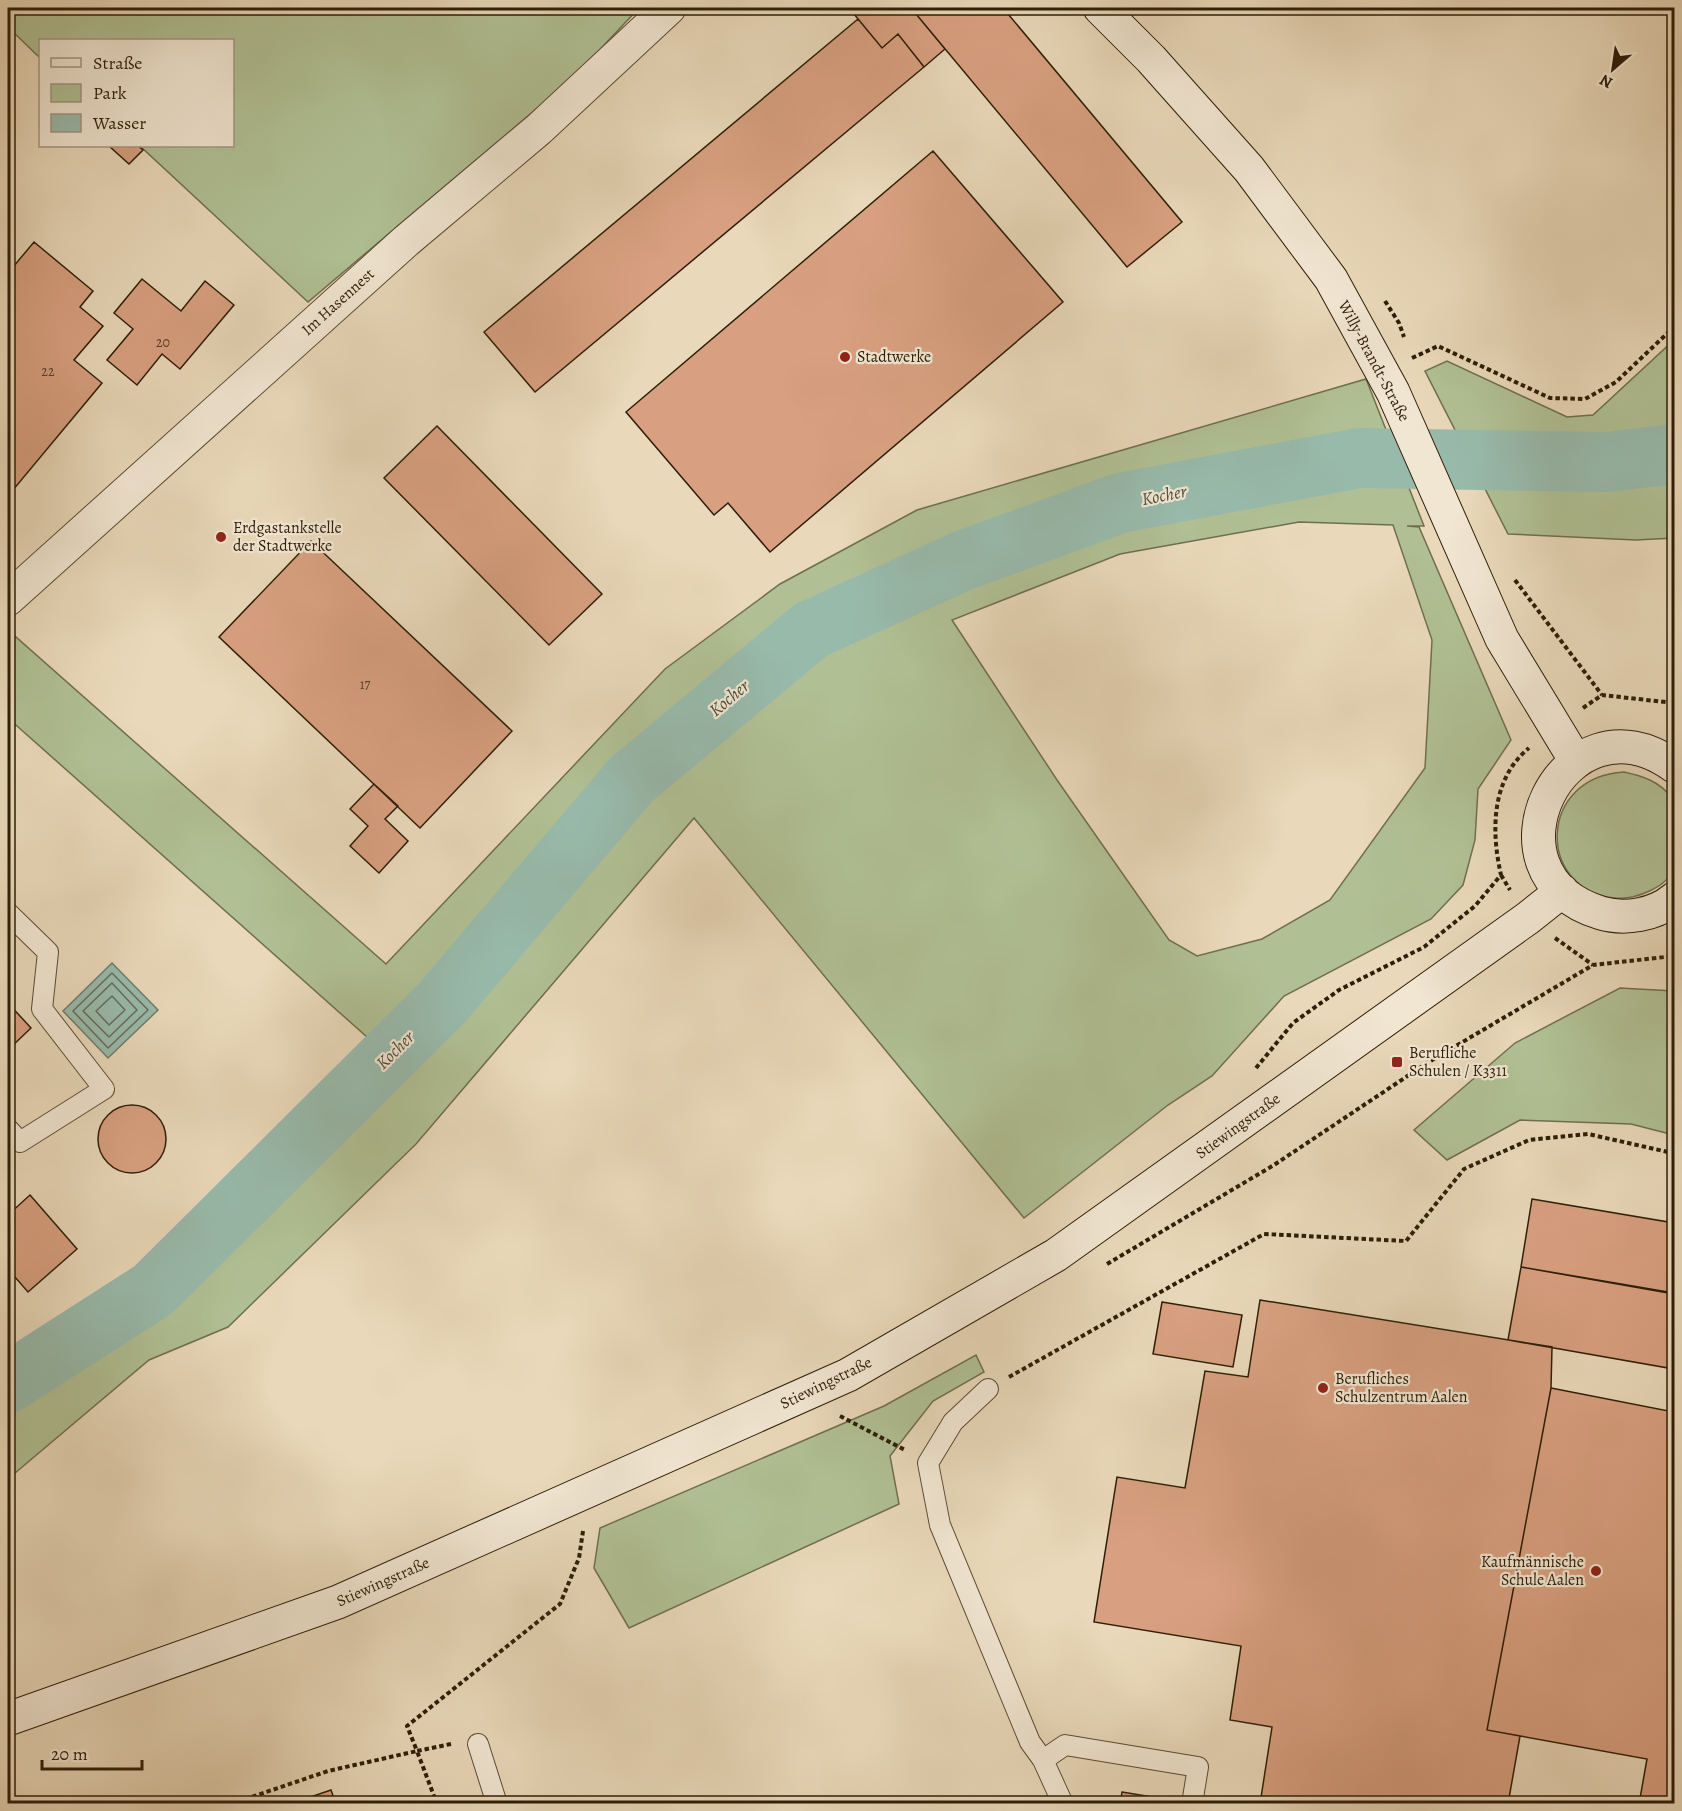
<svg xmlns="http://www.w3.org/2000/svg" width="1682" height="1811" viewBox="0 0 1682 1811" font-family="Alegreya,serif">
<rect width="100%" height="100%" fill="#e9d8b9"/>
<filter id="stains"><feTurbulence type="fractalNoise" baseFrequency=".00333" numOctaves="4"/><feColorMatrix values="0 0 0 0 .2 0 0 0 0 .09 0 0 0 0 .02 0 0 0 .5 -.17"/></filter>
<radialGradient id="worn" r=".72"><stop offset=".6" stop-color="#630" stop-opacity="0"/><stop offset="1" stop-color="#630" stop-opacity=".3"/></radialGradient>
<path fill="#b0c094" stroke="#6f6f4e" stroke-width="1.5" fill-rule="evenodd" d="M8 8H639L573 78 308 302 140 146H232V40H40V58L8 27Z
M1674 340V538L1636 540 1508 534 1425 371 1447 361 1567 417 1593 415Z
M1366 379 1424 526H1407L1419 527 1511 740 1478 789 1475 840 1463 885 1431 919 1284 996 1212 1076 1168 1105 1024 1218 694 818 416 1144 228 1327 149 1360 8 1479V1362L147 1273 376 1045 8 718V630L386 964 665 669 780 584 917 510ZM1299 522 1393 525 1432 640 1425 768 1330 900 1262 939 1197 956 1169 940 1057 780 952 620 1120 554Z
M1624 772C1642 776 1659 781 1671 797 1677 806 1674 818 1674 828 1674 840 1676 853 1674 865 1671 887 1634 900 1615 898 1536 890 1537 777 1624 772Z
M1620 988 1674 991V1135L1631 1124 1520 1120 1447 1160 1414 1130 1515 1043Z
M976 1355 984 1372 933 1401 890 1456 899 1504 629 1628 594 1568 600 1528 884 1406Z"/>
<path fill="#98baab" stroke="#6e7c6a" stroke-width="1.5" d="M112 963 158 1010 108 1058 63 1011Z"/>
<g fill="none" stroke-linecap="round" stroke-linejoin="round">
<path stroke="#636c5a" stroke-width="1.5" d="M112 973 148 1010 108 1048 73 1011Z
M112 983 137 1010 109 1037 83 1011Z
M112 996 125 1010 109 1025 96 1011Z"/>
<path stroke="#98baab" stroke-width="60" d="M8 1383 153 1290 442 1003 631 780 811 630 962 561 1120 503 1359 458 1608 462 1674 454"/>
</g>
<path fill="#d8a080" stroke="#2e1e08" stroke-width="1.5" d="M849 8H911L945 49 924 67 898 34 882 48Z
M911 8H1003L1182 222 1127 267Z
M858 19 882 48 898 34 924 67 535 392 484 332Z
M109 146H138L143 150 129 164Z
M933 151 1063 302 770 552 728 503 714 515 626 412Z
M34 242 93 291 80 307 103 326 74 360 102 383 8 496V273Z
M142 279 181 311 205 281 234 305 180 369 162 354 137 385 107 360 133 329 114 313Z
M437 426 602 594 549 645 384 478Z
M311 541 512 731 420 828 219 637Z
M374 784 398 806 385 819 408 841 379 873 350 846 368 826 350 809Z
M8 1003 31 1028 8 1050Z
M98 1139a34 34 0 1 1 68 0a34 34 0 1 1-68 0Z
M30 1195 77 1249 28 1292 8 1269V1215Z
M1532 1199 1674 1223V1293L1521 1267Z
M1521 1267 1674 1294V1369L1508 1340Z
M1260 1300 1552 1347 1551 1388 1487 1730 1520 1736 1508 1804H1260L1272 1727 1230 1720 1241 1646 1094 1622 1117 1477 1185 1488 1205 1371 1248 1377Z
M1162 1302 1242 1315 1233 1367 1153 1354Z
M1551 1388 1674 1412V1804H1639L1647 1759 1487 1730Z
M331 1790 336 1804H290Z
M1122 1792 1177 1801 1176 1804H1120Z"/>
<g fill="none" stroke-linecap="round" stroke-linejoin="round">
<defs>
<path id="lane" d="M8 913 48 952 42 1009 104 1089 20 1142 8 1129
M988 1389 953 1422 928 1463 940 1525 1030 1742 1043 1760 1063 1804
M478 1744 497 1804
M1043 1760 1065 1745 1198 1767 1192 1804"/>
<path id="street" d="M8 599 406 241 539 129 669 8"/>
<path id="secondary" d="M1100 8 1151 59 1249 169 1331 279 1393 392 1502 639 1576 761
M1674 766C1564 687 1473 875 1601 913 1625 920 1655 915 1674 899
M8 1719 338 1602 848 1375 1056 1255 1528 918 1562 891"/>
</defs>
<use href="#lane" stroke="#5d4c34" stroke-width="22"/>
<use href="#street" stroke="#5d4c34" stroke-width="35"/>
<use href="#secondary" stroke="#2e1e08" stroke-width="35"/>
<path stroke="#2e1e08" stroke-width="4" stroke-dasharray="4.5 3" stroke-linecap="butt" d="M1385 301 1399 323 1404 337
M1412 358 1438 346 1550 398 1585 399 1616 382 1674 327
M1515 580 1602 695
M1583 708 1602 695 1674 703
M1501 875 1510 890
M1555 938 1593 965
M1256 1068 1293 1023 1339 990 1424 947 1475 906 1501 875C1491 831 1491 779 1529 748
M1107 1264 1274 1165 1427 1063 1593 965 1674 956
M1009 1377 1264 1234 1406 1241 1464 1169 1529 1140 1588 1134 1668 1152 1674 1155
M840 1416 905 1450
M451 1744 417 1751 407 1726 560 1604 579 1558 583 1531
M231 1804 328 1771 417 1751 437 1804"/>
<use href="#lane" stroke="#f1e6d2" stroke-width="20"/>
<use href="#street" stroke="#f1e6d2" stroke-width="33"/>
<use href="#secondary" stroke="#f1e6d2" stroke-width="33"/>
</g>
<g fill="#8f2418" stroke="#f1e6d2" stroke-width="2">
<circle cx="845" cy="357" r="6"/>
<circle cx="221" cy="537" r="6"/>
<rect x="1391" y="1056" width="12" height="12" rx="3"/>
<circle cx="1323" cy="1388" r="6"/>
<circle cx="1596" cy="1571" r="6"/>
</g>
<g text-anchor="middle" dominant-baseline="central" stroke-width="4.5" stroke-linejoin="round" paint-order="stroke">
<g font-size="14" fill="#583e26">
<text x="163" y="342">20</text>
<text x="48" y="371">22</text>
<text x="365" y="684">17</text>
</g>
<g font-size="16" fill="#2e1e08" stroke="#f1e6d2">
<text transform="translate(338 302) rotate(-42)">Im Hasennest</text>
<text transform="translate(1374 361) rotate(62)">Willy-Brandt-Straße</text>
<text transform="translate(1238 1126) rotate(-36)">Stiewingstraße</text>
<text transform="translate(826 1383) rotate(-26)">Stiewingstraße</text>
<text transform="translate(383 1582) rotate(-24)">Stiewingstraße</text>
</g>
<g font-size="16" fill="#2e1e08" stroke="#f1e6d2" text-anchor="start">
<text x="857" y="357">Stadtwerke</text>
<text x="233" y="528">Erdgastankstelle<tspan x="233" dy="18">der Stadtwerke</tspan></text>
<text x="1409" y="1053">Berufliche<tspan x="1409" dy="18">Schulen / K3311</tspan></text>
<text x="1335" y="1379">Berufliches<tspan x="1335" dy="18">Schulzentrum Aalen</tspan></text>
<text x="1584" y="1562" text-anchor="end">Kaufmännische<tspan x="1584" dy="18">Schule Aalen</tspan></text>
</g>
<g font-size="18" font-style="italic" fill="#4e4d39" stroke="#f1e6d2">
<text transform="translate(1164 495) rotate(-11)">Kocher</text>
<text transform="translate(729 698) rotate(-40)">Kocher</text>
<text transform="translate(395 1050) rotate(-45)">Kocher</text>
</g>
</g>
<rect width="1682" height="1811" fill="none" stroke="#e9d8b9" stroke-width="30"/>
<rect x="9" y="9" width="1664" height="1793" fill="none" stroke="#2e1e08" stroke-width="3"/>
<rect x="15" y="15" width="1652" height="1781" fill="none" stroke="#2e1e08" stroke-width="1.5"/>
<rect x="39" y="39" width="195" height="108" fill="#f1e6d2" stroke="#a39681" stroke-width="1.5"/>
<rect x="51" y="58" width="30" height="9" fill="#f1e6d2" stroke="#a39681" stroke-width="1.5"/>
<text x="93" y="69" font-size="18" fill="#2e1e08">Straße</text>
<rect x="51" y="84" width="30" height="18" fill="#b0c094" stroke="#a39681" stroke-width="1.5"/>
<text x="93" y="99" font-size="18" fill="#2e1e08">Park</text>
<rect x="51" y="114" width="30" height="18" fill="#98baab" stroke="#a39681" stroke-width="1.5"/>
<text x="93" y="129" font-size="18" fill="#2e1e08">Wasser</text>
<g transform="translate(1613 69) rotate(209)" stroke="#f1e6d2" stroke-width="4.5" paint-order="stroke">
<path d="M0-4.5L10 22L0 15L-10 22Z" fill="#2e1e08"/>
<text y="-9" font-size="16" font-weight="bold" text-anchor="middle" fill="#2e1e08">N</text>
</g>
<path d="M42 1760v9h100v-9" fill="none" stroke="#2e1e08" stroke-width="3"/>
<text x="51" y="1760" font-size="18" fill="#2e1e08" stroke="#f1e6d2" stroke-width="4.5" paint-order="stroke">20 m</text>
<rect width="100%" height="100%" filter="url(#stains)"/>
<rect width="100%" height="100%" fill="url(#worn)"/>
</svg>
